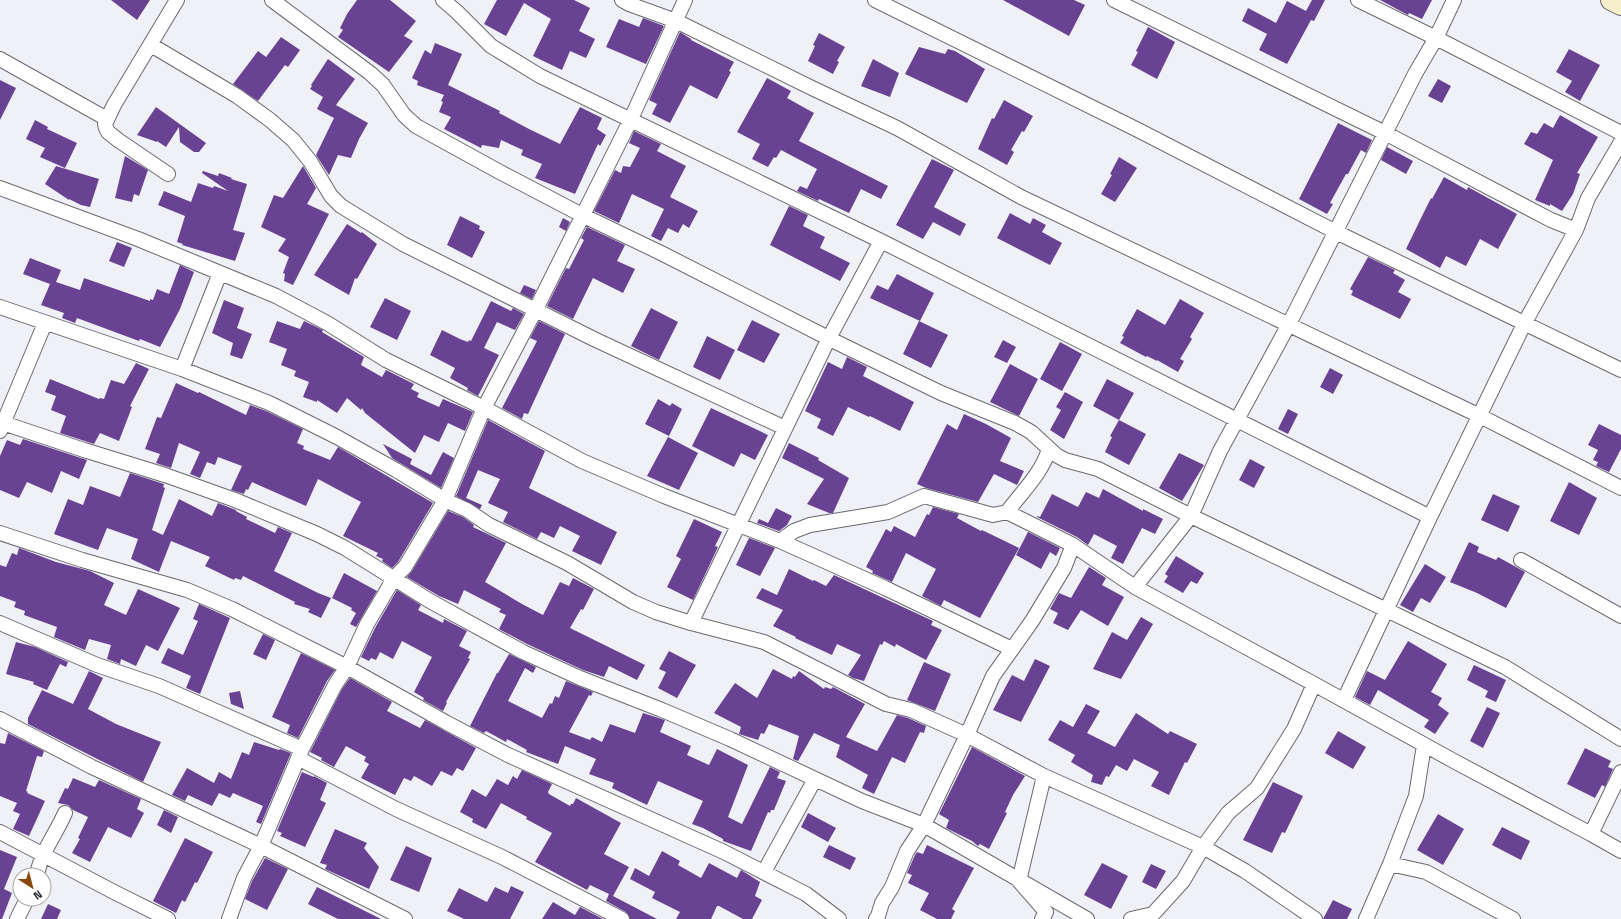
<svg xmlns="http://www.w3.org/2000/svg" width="1621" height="919" viewBox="0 0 1621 919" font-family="'Space Grotesk',sans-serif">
<rect width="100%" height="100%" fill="#f0f1f7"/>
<path fill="#6a4293" d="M111 0H150L137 20Z
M357 0H390L416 21 404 36 413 41 389 72 338 37 343 30 340 28 347 14Z
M497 0H574L590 8 579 31 595 39 586 58 570 51 562 70 533 56 551 19 524 3 506 36 484 24Z
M1003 0H1074L1085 5 1069 36Z
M1312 0H1325L1314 21 1311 20 1287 64 1259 50 1267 34 1242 21 1248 8 1276 23 1287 1 1306 11Z
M1380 0H1432L1422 19 1409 13 1408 15Z
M643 18 664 26 646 64 606 47 619 19 639 27Z
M1148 27 1175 42 1157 79 1131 65 1138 52 1136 51Z
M680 32 691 39V40L734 62 729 71 731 72 717 99 690 85 670 123 652 114 657 104 649 100Z
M819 33 845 47 837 61 839 62 833 74 808 61 815 46 813 45Z
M281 37 300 50 288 67 285 65 258 101 233 84 258 51 266 57Z
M435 43 462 54 448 85 500 111 499 113 529 129 560 144 580 107 602 118 597 129 606 135 600 146 598 144 575 194 535 178 542 164 521 155 523 150 501 140 499 148 482 145 481 148 444 129 451 117 439 112 443 102 441 101 444 95 417 85 418 81 412 78 425 50 431 54Z
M919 47 945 54 948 49 955 51 985 69 967 103 905 74Z
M1569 49 1600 65 1580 101 1565 92 1572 81 1556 72Z
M328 59 355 79 336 105 368 123 359 139 351 158 338 155 329 175 316 155 334 118 317 109 323 97 310 89 312 86 311 85Z
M873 59 899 73 890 97 861 86Z
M767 78 791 91 787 98 814 113 799 141 888 186 881 199 861 189 849 213 819 199 818 201 797 191 800 186 807 189 817 169 781 150 776 158 774 157 768 167 752 159 760 144 737 132Z
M1438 79 1451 86 1442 103 1428 96Z
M0 80 16 88 0 120Z
M1004 100 1033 116 1024 132 1022 131 1011 150 1014 152 1007 165 978 149 992 118 994 119Z
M156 107 206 143 199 152H194L180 142 179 127 166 147 157 141V142L137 135Z
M1560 115 1598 137 1577 173 1580 174 1573 194 1562 211 1550 204V206L1535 200 1553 160 1524 144 1531 132 1537 134 1544 123 1553 128Z
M35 120 48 127 47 129 77 143 65 168 40 157 45 148 26 139Z
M1338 123 1372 140 1366 153 1361 150 1348 174H1346L1330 203 1333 204 1327 214 1299 199Z
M634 131 661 144 657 151 686 166 670 197 698 211 689 228 683 224 678 233 668 228 661 241 651 236 664 209 632 194 619 223 594 211 615 170 621 173 623 166 630 167 640 148 629 143Z
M1387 147 1413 161 1406 174 1381 160Z
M125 156 148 170 139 196 134 194 132 202 115 198Z
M1119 157 1137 168 1115 202 1101 194 1112 175 1110 174Z
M932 159 954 170 934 207 966 224 960 236 933 222 923 239 896 225Z
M56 166 99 179 90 207 81 205 69 199V200L45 184Z
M303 166 316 188 307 204 329 214 293 285 284 281 285 274 283 273 289 257 278 251 286 239 261 227 274 195 283 198Z
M203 171 218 176 219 173 232 178 231 179 247 184 233 230 245 233 235 261 182 245 183 244 177 242 185 216 158 205 164 191 191 202 198 183 213 188 214 186 228 191 202 173Z
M1444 177 1467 190 1468 187 1517 214 1498 249 1480 239 1466 266 1446 256 1440 268 1406 249 1424 212 1431 198 1432 199Z
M789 206 808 215 803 226 825 237 820 248 850 263 840 281 770 245Z
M1010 213 1030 224 1033 218 1046 225 1042 232 1062 243 1050 265 997 238Z
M460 216 480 226 479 229 485 232 472 258 447 245Z
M563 218 570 222 566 231 559 227Z
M347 224 361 233 362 232 377 244 357 279 355 278 349 295 314 275Z
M587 227 625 245 617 261 635 269 623 293 593 278 573 319 547 306 566 268 569 269 584 240 581 238Z
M117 242 132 248 124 267 109 261Z
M1368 257 1395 270 1393 273 1405 280 1398 292 1411 299 1400 319 1351 295 1353 291 1350 289Z
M30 258 61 270 56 282 80 290 84 278 150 301V299L153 300 157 289 169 294 180 265 194 272 180 309 160 347 140 339 139 341 77 318 75 323 62 318 64 313 41 305 50 284 23 274Z
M897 274 934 293 920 321 870 298 877 285 888 290Z
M524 285 536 290 532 299 520 293Z
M385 298 411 311 397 340 370 327Z
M1180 299 1204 313 1190 337 1192 339 1180 359 1184 361 1178 372 1157 360V361L1147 356 1146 357 1120 343 1124 337 1122 336 1137 309 1165 325Z
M224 300 244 308 237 328 252 334 242 359 230 355 233 343 212 333Z
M491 301 511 311 513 308 524 314 515 330 497 322 484 348 499 355 478 396 467 390 468 388 450 378 455 368 430 355 442 330 460 339 468 342 469 340 471 341Z
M651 308 678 322 659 360 631 346Z
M752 320 780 334 764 363 737 350Z
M277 321 300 329 304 321 323 330 322 332 364 357 361 365 382 377 386 370 414 384 411 389 419 393 417 397 439 407 443 399 473 412 465 431 448 423 439 442 424 435 415 453 365 413 362 408 361 410 347 398 337 413 317 400V402L303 397 309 382 294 376 296 371 281 365 287 349 269 342Z
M539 321 565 334 528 414 524 413 522 419 502 408 537 341 530 338Z
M919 321 948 335 931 368 903 354Z
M707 336 735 350 720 380 693 367Z
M1003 340 1016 347 1007 363 994 357Z
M1060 342 1082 354 1062 391 1040 379Z
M847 357 867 367 863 376 914 402 900 431 870 416 869 417 848 407 833 436 817 428 821 419 805 411 828 362 842 369Z
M136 363 149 369 130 406 132 407 119 441 100 433 94 444 60 433 66 416 51 410 56 396 45 392 50 379 99 399 100 398 104 399 111 380 124 384Z
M1010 364 1038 379 1019 416 990 402Z
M1330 368 1343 375 1333 394 1320 387Z
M1107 379 1134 393 1119 420 1093 406Z
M176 383 198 393 199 392 246 415 250 405 266 411 303 429 297 443 304 446 303 449 330 460 338 447 433 503 398 562 392 568 382 561 383 559 376 556 378 553 343 536 361 502 318 479 306 506 252 482 248 490 246 489 244 494 231 490 242 466 218 457 215 465 207 462 200 478 190 474 200 452 179 443 171 468 156 463 160 454 145 449 157 417 161 418Z
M1065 392 1083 402 1064 439 1050 430 1061 410 1056 407Z
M658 399 670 406 672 403 682 409 669 436 645 424Z
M711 408 768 435 755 460 741 453 734 467 692 446Z
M1288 409 1298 414 1288 434 1278 429Z
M964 414 986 424 1011 438 1000 461 1024 471 1017 485 994 474 978 502 926 488 917 484 947 424 957 430Z
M488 420 545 451 529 488 617 532 601 565 572 551 580 536 560 526 554 538 541 532 537 539 503 522 508 512 488 503 500 479 478 470 466 498 482 505 480 509 456 496Z
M1119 420 1146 434 1129 465 1105 452 1112 437 1110 436Z
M1599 424 1621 435V449L1609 472 1596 466 1598 462 1593 460 1598 450 1588 445Z
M668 437 698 453 679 490 647 476Z
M23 439 87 460 79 479 61 471 52 493 27 482 19 498 0 490V456L7 440 20 445Z
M789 443 819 458 818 460 849 478 833 513H829L807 504 824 479 782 458Z
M383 444 412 459 410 464 431 475 443 452 454 458 441 488 392 458Z
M1179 453 1204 465 1182 501 1159 488Z
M1250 459 1265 467 1254 488 1239 480Z
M130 473 164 484 163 487 165 488 152 530 163 535 179 499 212 516 218 503 236 510V511L247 517 246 519 275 533 278 527 292 533 274 571 318 593 331 598 321 618 308 612 310 609 294 604 295 602 243 576 241 580 235 578 234 580 205 566 210 557 171 541 159 572 131 559 138 539 107 528 98 550 54 534 68 499 83 505 90 486 120 497Z
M1569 482 1597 498 1579 535 1550 521Z
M1103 489 1143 511V509L1163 519 1155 534 1142 528 1123 564 1111 558 1117 546 1094 534 1088 545 1077 537 1037 517V516L1040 517 1052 494 1078 507 1086 492 1099 498Z
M1493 494 1520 506 1508 532 1481 520Z
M933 507 959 514 957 518 981 531 982 530 1019 548 980 618 944 600 941 606 922 596 936 569 906 553 892 582 872 573 873 571 866 567 886 529 891 532 894 526 915 537 927 514 929 515Z
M776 508 792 516 787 525 779 531 757 523 759 519 768 523Z
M448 511 463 517 474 525 473 527 506 543 485 582 522 604 543 615 560 582 569 586 573 578 594 589 583 610 581 609 570 628 645 665 637 680 609 666 604 677 583 670 527 644 499 629 506 615 499 612 501 609 464 590 458 604 439 596 407 577 412 571Z
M694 519 722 532 715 546 718 547 693 600 667 587 681 559 676 556Z
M1028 532 1060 548 1056 556 1050 552 1041 569 1016 555Z
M749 538 775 548 760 576 736 565Z
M1469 542 1479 547 1477 552 1496 560 1498 557 1525 572 1506 608 1477 593 1450 582Z
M19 548 56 562 90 571 114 583 104 605 126 615 138 589 180 608 158 651 146 645 136 666 121 659 120 664 107 659 111 645 89 639 85 650 54 637 57 627 24 615 25 611 14 607 16 602 0 596V565L6 567 12 553 17 555Z
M1176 556 1204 573 1197 584 1191 581 1183 593 1164 582 1168 576 1165 574Z
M1425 564 1446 577 1430 603 1421 598 1413 612 1400 605Z
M1089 567 1106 578 1102 585 1124 597 1108 626 1081 610 1068 630 1053 623 1058 613 1050 609 1059 593 1071 598Z
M789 569 813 581 814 580 826 586 834 575 933 621 931 625 942 630 926 660 896 644 895 647 884 641 882 645 880 644 864 681 853 678 848 675 861 655 837 644 832 655 795 638 796 637 773 626 783 610 756 598 762 588 777 595Z
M344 573 377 591 356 627 350 624 356 613 351 610 352 608 332 598Z
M397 590 421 605 418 610 443 623 444 619 467 631 459 646 471 652 468 658 470 659 446 702 447 703 443 711 423 700 424 698 414 692 432 657 402 641 393 659 380 652 376 660 371 658 369 661 361 657 375 628Z
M199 604 230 618 200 694 186 688 191 676 161 663 168 648 183 655 198 621 193 619Z
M1141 617 1153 624 1121 679 1093 669 1112 632 1127 640Z
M263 634 275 640 266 660 253 654Z
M1408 641 1447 664 1431 692 1442 698 1438 705 1449 713 1435 734 1424 727 1429 720 1378 690 1370 705 1355 697 1367 671 1385 680Z
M16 642 35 647 68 662 66 667 60 664 47 690 33 684 34 682 6 674Z
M669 651 696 665 677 698 658 688 666 672 659 669Z
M301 653 335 670 327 681 298 738 287 733 290 725 272 717Z
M509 654 536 667 533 673 525 668 508 701 542 718 550 703 552 704 555 696 559 698 566 681 593 692 591 696 589 695 569 732 590 740 592 737 602 742 610 724 635 733 643 713 665 720 660 732 691 746 687 755 709 765 717 749 748 765 728 817 742 824 770 767 780 772 777 778 786 781 774 810H771L770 813 768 812 751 851 723 841V839L703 828 692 824 703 801 658 781 647 805 612 788 614 783 589 774 596 759 565 746 558 764 526 752 527 750 507 739 506 742 486 731 484 733 470 726 497 673H498Z
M1035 659 1050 666 1021 722 993 710 1012 675 1024 681Z
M924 662 951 674 935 711 907 700Z
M1474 665 1506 680 1496 702 1485 697 1488 691 1467 680Z
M773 669 792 679 793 676 795 677 799 671 824 689 825 687 831 689 833 687 865 704 846 737 877 751 897 715 908 718 926 726 924 733 920 732 905 763 892 757 874 794 862 788 868 775 836 757 840 745 814 733 798 761 793 759 799 736 769 724 764 734 761 733 758 740 739 734 741 727 714 713 735 683 757 698Z
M89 671 103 678 88 709 116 724 161 742 143 782 28 724V718L42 690 73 704Z
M350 678 392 702 387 711 420 728 425 720 476 748 463 771 457 768 452 776 441 771 432 786 414 776 411 781 404 778 395 795 361 778 369 764 364 761 366 757 346 746 334 767 321 760 322 758 310 752 342 689Z
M240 691 244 709 231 704 229 693Z
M1086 704 1100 711 1087 733 1115 747 1136 713 1168 734 1170 731 1197 744 1187 763 1185 762 1169 795 1151 786 1159 772 1134 759 1127 771 1116 765 1109 777 1106 776 1102 785 1091 782 1093 775 1071 762 1075 755 1048 740 1060 720 1073 727Z
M1487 707 1500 713 1483 748 1470 741Z
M1338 731 1366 747 1353 769 1325 753Z
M8 733 44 751 42 757 37 756 26 791 28 792 27 793 45 801 29 836 13 829 20 814 13 811 17 803 0 796V743L5 744Z
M254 742 279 750 280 749 291 753 261 824 256 822 263 806 233 793 230 798 219 793 212 806 188 795 185 801 172 795 187 768 214 783 219 772 231 779 242 752 249 755Z
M972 747 1025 776 1013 795 1005 812 1007 813 989 849 980 844 978 846 972 841 946 828 949 820 939 814Z
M1585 748 1611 761 1608 767 1613 769 1605 787 1602 785 1595 798 1567 784Z
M522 770 550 783 552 784 548 792 549 794 570 806 571 804H573L576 798 621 823 604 854 629 867 613 896 657 919H630L626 912 606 901 609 894 590 885 587 890 535 862 552 833 526 819 527 817 501 803 486 829 472 822 473 819 460 812 472 789 486 797 497 779 508 785 513 776 517 779Z
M302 772 314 777V776L327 783 320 800 326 803 305 847 280 836 282 833 277 831Z
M73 778 95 787 99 780 141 799 137 809 144 813 131 838 108 827 90 862 72 853 80 839 78 838 88 817 73 810 68 805 58 803 65 788 68 789Z
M1273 782 1303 796 1285 833 1282 832 1272 853 1243 840Z
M164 810 178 817 171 833 157 825Z
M808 813 836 828 828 842 801 827Z
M1438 814 1464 829 1443 865 1417 850Z
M1502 827 1530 841 1521 860 1492 845Z
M335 829 367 843 364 848 379 867 369 889 325 869 327 865 320 863Z
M185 838 213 852 197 883 195 882 185 902 182 900 176 913 153 901Z
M829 845 856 858 850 870 823 857Z
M927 845 974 868 952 909 955 911 951 919H937L920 910 929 893 908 883 912 875 907 873 915 855 917 852 923 854Z
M406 846 432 858 419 892 390 880Z
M0 850 17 857 4 889 12 893 2 919H0Z
M662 851 680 861 678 865 701 878 709 863 737 878 741 870 760 882 755 896 762 900 752 919H743L719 906H717L711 919H676L680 912 652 898 655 892 630 879 635 868 649 876Z
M265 858 288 869 267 910 245 899 252 881Z
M1102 863 1128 876 1111 909 1084 895Z
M1151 864 1166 871 1156 889 1142 882Z
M511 886 524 892 510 919H464L447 911 459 888 487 902 495 887 508 893Z
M317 887 381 919H338L308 904Z
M1333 900 1352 909 1347 919H1323Z
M553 902 575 915 580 907 603 919H542Z
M48 904 61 910 57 919H41Z"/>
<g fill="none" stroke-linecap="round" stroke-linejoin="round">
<defs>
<path id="street" d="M272 0 370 73 383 85 404 115 416 126 498 171 582 215 661 253 836 342 941 393 1015 423 1031 432 1056 455 1065 460 1098 469 1191 516 1505 667 1621 739
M443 0 457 12 491 46 540 76 881 241 1430 517
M622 0 629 4 676 21 814 89 897 128 1021 197 1480 416 1621 488
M875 0 1138 130 1336 232 1621 370
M1114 0 1385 133 1551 220 1576 230
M1358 0 1436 38 1621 133
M151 45 237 96 270 120 293 140 310 161 331 196 341 206 403 244 596 340 785 428
M0 59 107 119
M168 174 118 140 108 132 106 128 105 124 114 105 177 0
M0 188 138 239 276 296 327 323 386 360 484 408 582 461 664 496 780 541 885 588 1012 649
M0 307 182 369 269 403 337 437 396 470 445 500 467 510 489 525 567 563 633 602 656 612 691 623 829 338 881 241
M182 369 220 273
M0 422 84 450 165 475 235 500 317 534 345 548 430 601 523 652 580 678 662 710 730 739 862 801 924 825 1087 919
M0 431 45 323
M1007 512 1073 545
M0 533 82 560 187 590 232 609 347 667 447 723 508 755 724 852 806 894 839 919
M780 541 794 531 810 525 888 512 924 496 993 515 1007 512C1022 492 1042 473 1049 449
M1521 560 1621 616
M1135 587 1191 516 1220 451 1289 324 1415 74 1436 38 1454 0
M0 623 97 665 159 686 302 749
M691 623 764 642 886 704 911 710 967 735 1044 776 1203 847 1245 871 1315 919
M1344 700 1430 517 1524 324 1576 230 1588 198 1621 142
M0 719 92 767 261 846 405 919
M298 758 396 809 502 857 622 919
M0 832 114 892 168 919
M1591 834 1621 851
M1390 864 1426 872 1513 919
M764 872 815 779
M37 875C41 852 56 834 65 813
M17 919 27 899
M229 919 244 878 261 846 302 749 335 685 347 667 367 624 383 597 394 578 405 567 445 500 484 408 538 305 630 121 685 0
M876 919 878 916 882 903 892 887 907 851 924 825 967 735 993 676 1032 621 1064 568 1073 545 1135 587 1314 684 1452 760 1591 834 1621 772
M1042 919 1046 912 1019 881 1044 776
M1131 919 1153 914 1183 881 1203 847 1228 813 1257 788 1294 729 1314 684
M1366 919 1390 864 1416 796 1424 745"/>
<path id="secondary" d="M1611 0 1621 5"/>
</defs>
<use href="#street" stroke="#69696e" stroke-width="16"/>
<use href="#secondary" stroke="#69696e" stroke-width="22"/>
<use href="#street" stroke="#fff" stroke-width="14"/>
<use href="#secondary" stroke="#f7eecb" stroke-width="20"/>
</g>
<g transform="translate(32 887) rotate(144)"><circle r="19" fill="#fefefe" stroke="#a7a7a8"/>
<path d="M0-3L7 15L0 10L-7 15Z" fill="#87480c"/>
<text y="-6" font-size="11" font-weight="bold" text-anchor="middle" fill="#252527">N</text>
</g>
</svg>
